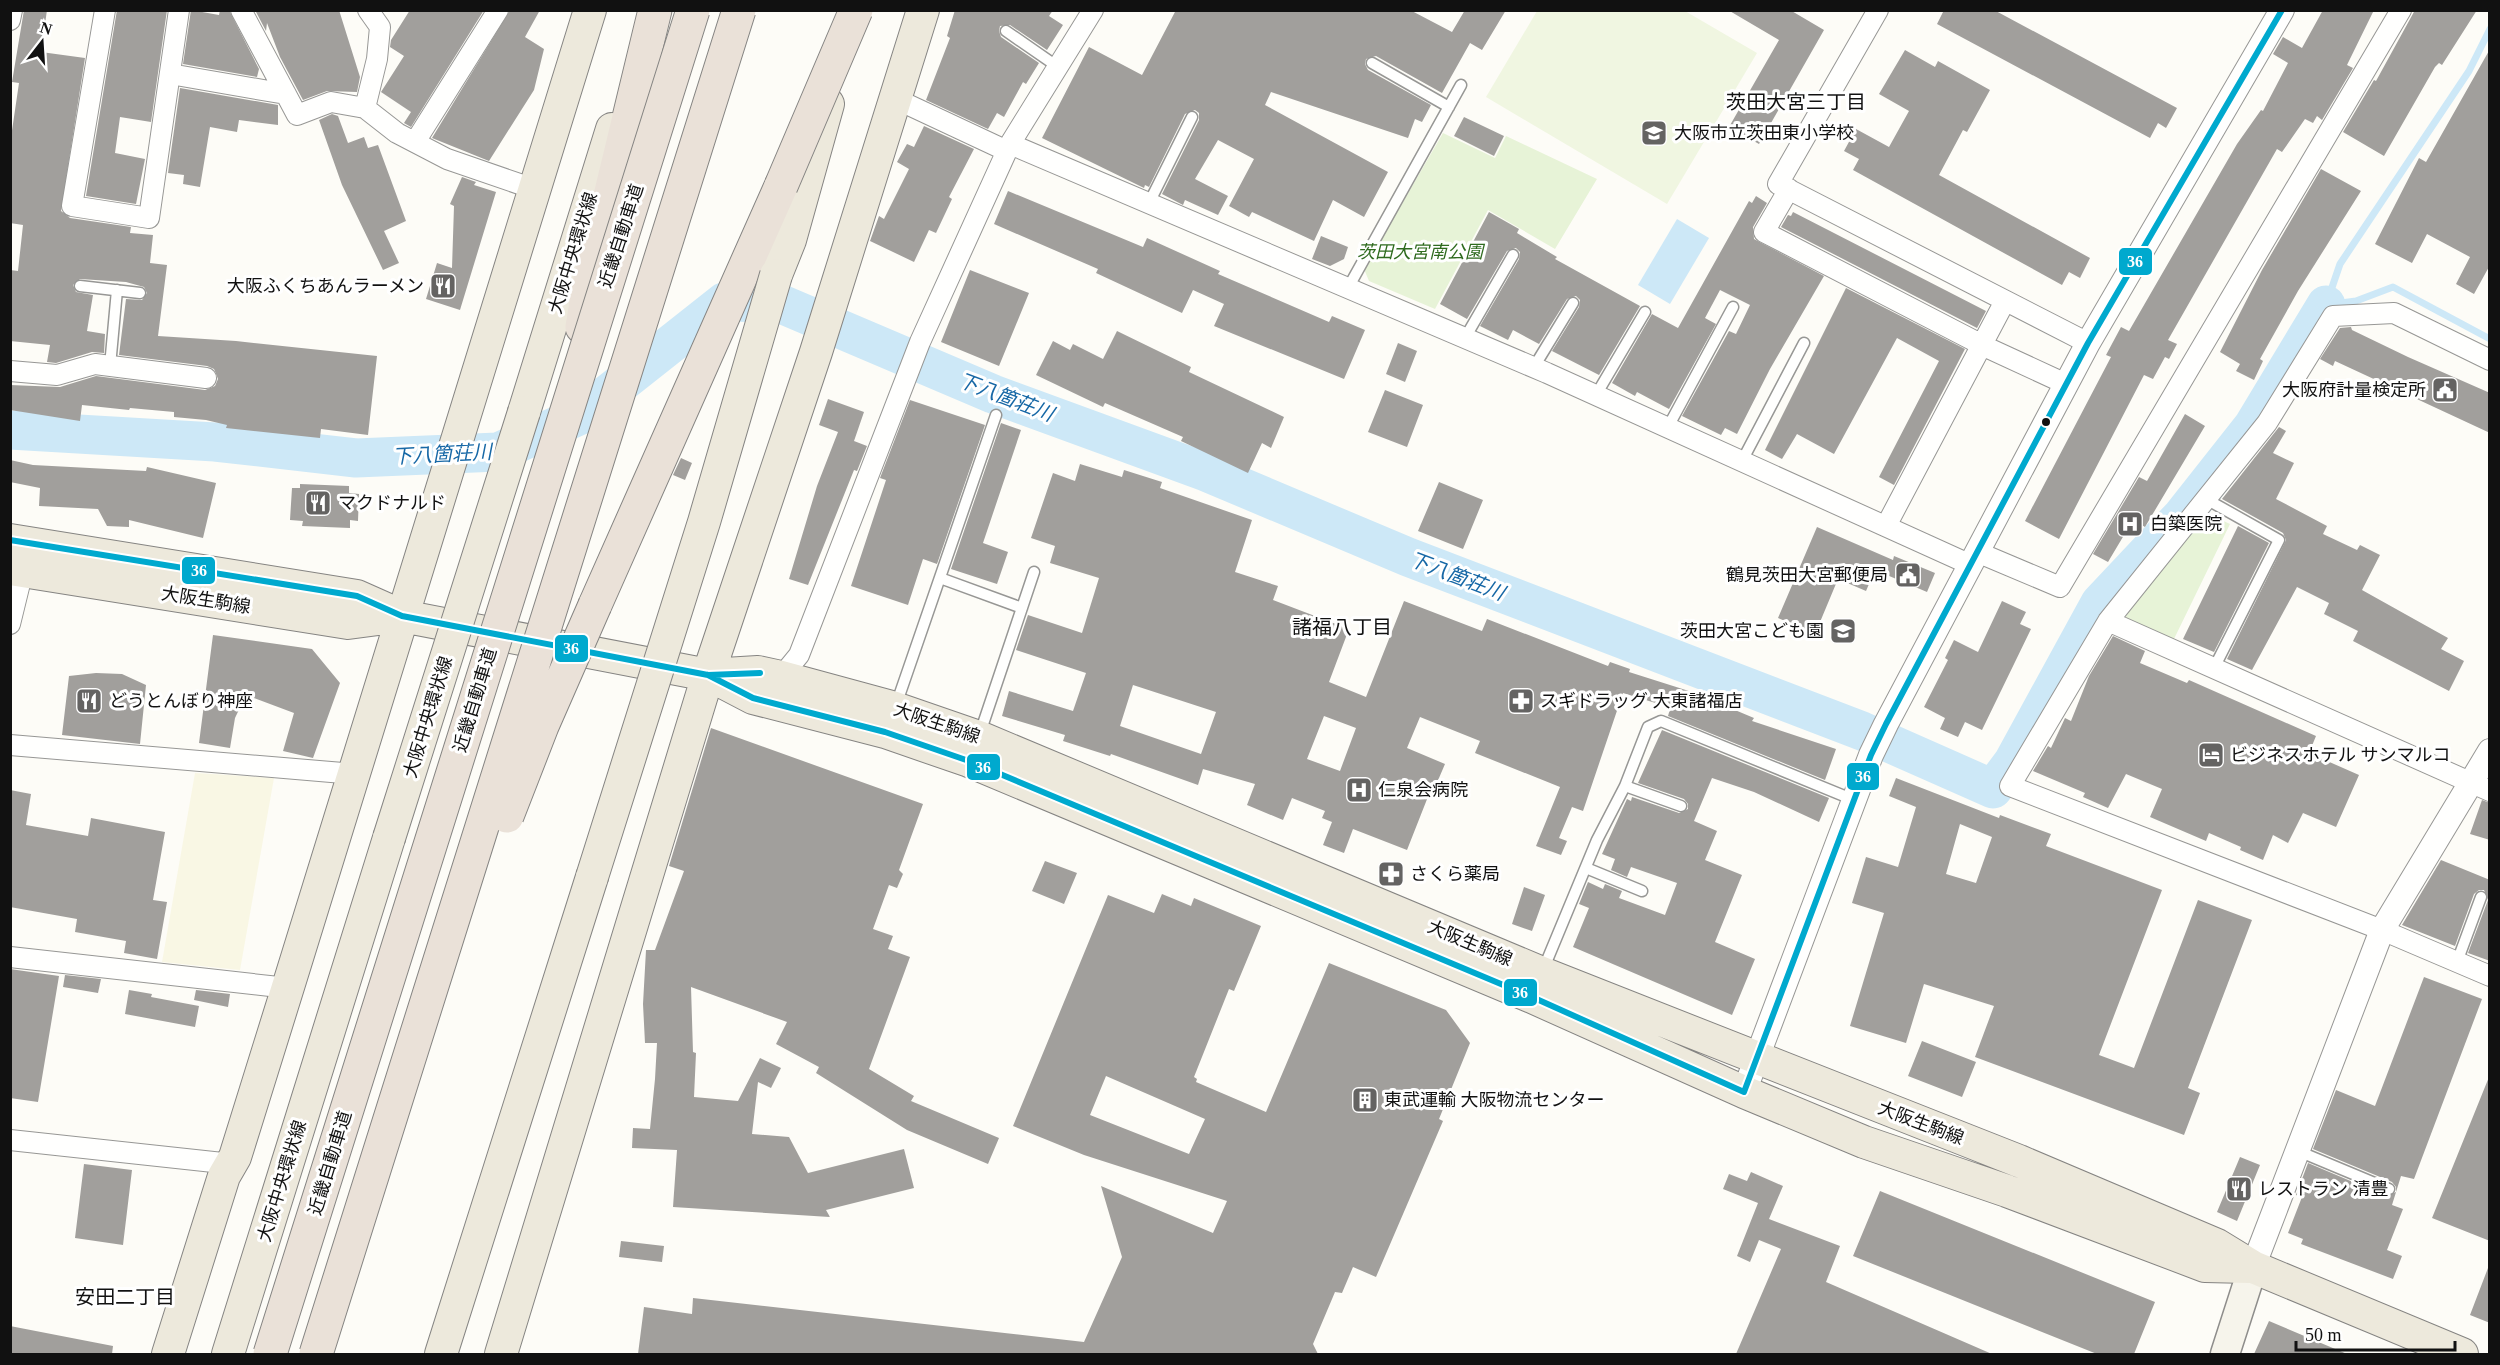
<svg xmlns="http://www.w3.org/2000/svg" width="2500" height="1365" viewBox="0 0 2500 1365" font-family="'Times New Roman','Noto Sans JP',serif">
<rect width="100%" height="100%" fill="#fdfcf7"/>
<path fill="#f9f7e4" d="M195 773 274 778 240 970 162 962Z"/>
<path fill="#e7f3d7" d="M1443 133 1495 158 1506 136 1597 179 1555 249 1488 210 1435 309 1369 281 1364 269Z
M2206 513 2230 524 2173 641 2125 617Z"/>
<path fill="#f0f6e1" d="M1537 11H1685L1757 53 1667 204 1486 97Z"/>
<path fill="#cde8f7" d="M1677 219 1709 238 1670 304 1638 285Z"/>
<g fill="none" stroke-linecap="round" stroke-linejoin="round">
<path stroke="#cde8f7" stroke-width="7" d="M2490 29 2469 71 2340 264 2326 305 2356 301 2393 287 2490 339"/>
<path stroke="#cde8f7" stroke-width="39" d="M10 430 215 442 356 458 498 452 581 415 724 302 779 303 993 394 1206 472 1408 557 1862 731 1993 789 2013 762 2100 603 2182 516 2253 426 2326 305"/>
</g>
<path fill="#a19f9c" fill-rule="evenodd" d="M24 10H47L41 52 85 58 61 211 70 218 131 227 130 233 153 235 150 263 167 265 158 336 236 341 377 356 368 435 321 429 320 438 226 428 227 425 206 420 174 417V412L130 408 129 410 82 405 80 421 10 410V385L60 387 96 376 205 390 215 386 218 379 214 369 207 366 119 355 126 299 142 300 147 293 144 287 126 282 80 279 73 285 76 292 93 295 87 331 105 334 104 353 92 352 56 363 47 362 50 345 10 341V270L18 271 23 225 10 223V144L19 83 12 82Z
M117 10H167L151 122 120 117 115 153 145 159 136 204 86 196Z
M191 10 219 15 220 10H229L259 69 257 77 183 64Z
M255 10H339L360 77 357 92 327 91 303 100 280 57 267 23 266 31Z
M410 10H484L411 127 404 123 411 112 381 92 404 56 390 47 391 40Z
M510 10H540L525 37 544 49 534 90 489 161 432 138Z
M955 10H1053L1049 16 1063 25 1047 50 1010 25 1000 26 999 31 1001 37 1039 63 1026 84 1023 82 1004 117 997 113 988 129 926 100 950 38 947 36Z
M1176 10H1410L1452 32 1465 10H1506L1482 50 1470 43 1442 93 1376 56 1366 59 1365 64 1368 70 1431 105 1422 122 1415 119 1408 138 1271 92 1265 105 1388 172 1364 217 1333 200 1314 241 1252 212 1249 217 1229 206 1254 159 1218 140 1195 179 1228 196 1218 215 1185 200 1183 205 1162 194 1199 120V113L1195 110 1185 114 1149 187 1145 185 1144 188 1042 138 1089 47 1142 75Z
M1728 10H1790L1824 30 1759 144 1729 127 1779 40Z
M1944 10H1994L2177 108 2166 128 2158 123 2150 138 1937 24Z
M2323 10H2374L2347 65 2353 68 2322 120 2317 116 2313 123 2305 119 2282 152 2277 149 2168 340 2177 344 2169 359 2165 357 2153 379 2144 375 2059 539 2025 521 2111 357 2106 355 2121 327 2129 331 2237 144 2261 110 2263 111 2288 63 2273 54 2283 37 2302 48Z
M2415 10H2477L2442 65 2439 63 2435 67 2384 156 2343 132 2374 80 2376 81Z
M2490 49V265L2474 294 2456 284 2470 257 2427 234 2412 263 2375 244 2419 158 2426 162Z
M1905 50 1935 67 1938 61 1990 90 1967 132 1963 130 1939 175 2090 258 2080 278 2069 272 2062 285 1853 170 1859 159 1844 151 1856 129 1889 147 1909 111 1879 94Z
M180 88 278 105V125L239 120 237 132 210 127 200 187 183 184 184 175 168 173Z
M332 114 338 116 348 143 364 137 368 148 378 145 406 221 384 231 399 263 383 270 342 185 319 120Z
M1464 117 1504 136 1494 156 1454 136Z
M924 126 974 149 949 197 952 199 936 233 929 230 914 262 870 241 879 216 884 219 909 169 897 162 907 144 914 147Z
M2321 169 2361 191 2298 291 2260 359 2263 361 2254 380 2236 371 2240 364 2220 352 2262 270Z
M462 177 476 182 474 185 496 192 460 310 426 299 437 263 452 268 454 206 450 204Z
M1008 191 1143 247 1147 238 1220 271 1218 274 1329 322 1332 316 1365 330 1344 379 1214 326 1224 304 1193 290 1182 313 1096 273 1098 269 994 224Z
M1756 196 1767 203 1753 227 1754 239 1824 276 1770 369 1737 434 1725 428 1721 435 1682 416 1729 331 1736 334 1750 305 1720 290 1705 318 1716 324 1669 409 1637 392 1635 396 1612 383 1652 314 1678 328 1749 201 1752 203Z
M1489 212 1519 229 1517 233 1557 257 1555 259 1640 306 1599 375 1552 351 1579 307 1580 300 1576 296 1567 299 1539 344 1513 330 1508 340 1480 326 1519 259 1520 252 1516 248 1507 251 1467 319 1440 304Z
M1793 212 1986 311 1977 328 1781 227 1788 215 1791 216Z
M1321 236 1348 247 1344 259 1330 266 1312 259Z
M970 270 1029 293 999 366 941 342Z
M1846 288 1965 349 1894 485 1879 477 1939 361 1897 338 1834 454 1797 434 1782 459 1765 450Z
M2351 327 2352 330 2408 357 2490 393V433L2335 361 2333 366 2320 359 2340 328Z
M1117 331 1191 367 1189 372 1284 417 1271 448 1262 443 1248 473 1181 441 1183 437 1105 403 1103 407 1036 375 1053 341 1070 350 1073 344 1103 359Z
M1398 343 1417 351 1405 382 1386 374Z
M1385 390 1423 405 1407 447 1368 432Z
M828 399 864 412 854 441 867 446 857 471 854 470 808 585 789 579 817 486 838 432 819 425Z
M910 400 985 425 937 564 923 559 908 605 851 586 886 480 880 478Z
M2185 414 2205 426 2145 527 2133 520 2108 562 2093 554 2139 477 2147 481Z
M1001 423 1021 430 983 543 1008 552 997 584 951 569Z
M2279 427 2286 431 2273 453 2294 463 2276 499 2327 526 2323 534 2357 550 2360 545 2380 555 2362 590 2448 638 2441 649 2464 661 2449 691 2353 641 2358 631 2324 614 2329 603 2297 587 2252 670 2227 659 2286 540 2283 533 2222 499Z
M681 458 692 463 685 480 673 475Z
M10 460 33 465 146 471 147 467 216 483 203 538 129 520V527L107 526 98 509 39 506 40 488 10 482Z
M1080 464 1122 477 1124 470 1162 482 1160 488 1252 520 1235 572 1278 586 1273 600 1349 629 1329 682 1366 697 1404 601 1482 631 1487 619 1608 666 1610 662 1630 669 1629 672 1692 692 1754 718 1752 721 1836 749 1825 780 1668 716 1670 709 1662 705 1623 693 1583 811 1572 807 1559 838 1567 841 1561 855 1536 846 1560 787 1475 753 1480 741 1420 717 1407 748 1445 764 1436 785 1433 784 1407 850 1353 829 1344 853 1323 845 1332 822 1322 818 1325 811 1292 798 1283 820 1247 805 1255 784 1203 769 1198 785 1111 754 1110 756 1063 741 1065 735 1002 716 1009 691 1073 711 1086 673 1016 650 1028 615 1082 633 1099 578 1050 563 1055 546 1031 538 1053 473 1075 481ZM1133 685 1216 712 1201 754 1120 726ZM1324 716 1356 728 1340 771 1307 759Z
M1439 482 1483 500 1463 549 1418 531Z
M300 484 349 486V493L359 494 358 521 350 520V528L302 526 303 521 290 520 292 488H300Z
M2238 526 2269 543 2214 652 2183 639Z
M1817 527 1893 560 1894 556 1935 573 1927 592 1875 570 1866 591 1838 579 1815 634 1778 618Z
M2002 601 2026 612 2020 624 2031 629 1982 730 1965 722 1958 737 1940 729 1945 718 1924 707 1948 660 1945 658 1954 640 1978 652Z
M213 635 312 649 340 683 313 758 283 751 294 713 246 695 235 718 230 748 199 743Z
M2113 636 2145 651 2140 663 2187 683 2189 680 2316 736 2309 753 2359 775 2336 827 2303 813 2288 843 2273 835 2263 860 2240 850 2241 847 2209 833 2206 841 2150 817 2162 789 2126 774 2108 808 2083 797 2085 793 2033 771 2048 746 2051 748 2065 718 2071 721 2089 676Z
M96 673 122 674 146 685 140 744 62 735 69 676Z
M711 728 923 804 899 870 903 874 897 888 889 885 873 929 893 936 888 949 910 957 869 1069 914 1096 911 1101 999 1138 988 1164 907 1130 816 1073 819 1067 776 1044 787 1022 691 987 693 1052 696 1053 694 1097 738 1101 760 1058 781 1068 771 1088 758 1082 752 1134 789 1137 808 1173 904 1149 914 1188 826 1210 830 1217 673 1207 677 1150 632 1148 633 1128 650 1129 655 1079 657 1043H645L643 1004 646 950H655L684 871 669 866Z
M1662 730 1829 798 1819 822 1754 792 1712 778 1694 821 1717 831 1705 860 1742 875 1715 942 1755 959 1732 1015 1573 947 1589 908 1579 904 1588 882 1603 889 1605 884 1622 891 1619 898 1665 915 1677 883 1631 867 1627 877 1611 870 1615 859 1602 854 1627 799 1631 801 1632 797 1679 813 1688 809V804L1684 799 1638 783Z
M1896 778 1999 818 2000 815 2051 834 2046 846 2162 890 2099 1055 2134 1068 2198 900 2252 920 2188 1088 2200 1093 2184 1135 1975 1057 1994 1006 1924 984 1906 1043 1850 1026 1884 913 1852 903 1866 857 1898 867 1916 807 1889 796ZM1960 824 1992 837 1976 883 1946 874Z
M10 790 31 794 26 825 88 836 91 818 165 832 153 900 167 902 157 959 124 953 126 941 75 932 77 919 10 907Z
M2482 800 2490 803V840L2470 834Z
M2441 860 2490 880V961L2468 953 2488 900 2484 890H2479L2474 894 2455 946 2402 925Z
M1045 861 1077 873 1064 904 1032 891Z
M1524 887 1545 895 1532 931 1512 924Z
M1162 894 1191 906 1194 898 1261 926 1234 991 1229 989 1194 1077 1197 1079 1196 1082 1266 1112 1329 963 1446 1010 1470 1043 1439 1119 1443 1121 1376 1277 1353 1267 1342 1293 1335 1292 1313 1344 1318 1354H638L644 1307 692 1314 693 1298 1084 1342 1122 1257 1101 1186 1213 1233 1227 1201 1084 1155 1013 1126 1108 895 1154 913ZM1106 1076 1205 1119 1189 1154 1090 1115Z
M10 969 59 976 38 1102 10 1098Z
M65 975 101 979 98 993 63 987Z
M2424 977 2482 999 2414 1179 2401 1176 2392 1205 2403 1209 2387 1250 2402 1256 2393 1279 2301 1244 2303 1239 2288 1233 2302 1197 2296 1195 2308 1163 2386 1196 2396 1192V1187L2392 1182 2313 1149 2336 1090 2375 1106Z
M129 990 152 994 151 997 199 1006 195 1027 125 1014Z
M196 990 230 994 228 1007 194 1000Z
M1922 1041 1976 1062 1962 1097 1908 1076Z
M2489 1077H2490V1241L2432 1218Z
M2240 1157 2260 1165 2237 1221 2217 1212Z
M84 1164 132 1170 123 1245 75 1238Z
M1751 1172 1783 1186 1769 1219 1840 1246 1826 1282 1992 1354H1736L1781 1249 1759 1240 1750 1262 1737 1256 1758 1203 1723 1189 1729 1174 1747 1181Z
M1880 1191 2155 1302 2134 1354H2097L1853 1256Z
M621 1241 664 1246 662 1262 619 1257Z
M2488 1268H2490V1323L2470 1315Z
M2269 1321 2347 1354H2254Z
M10 1326 113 1346 112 1354H10Z"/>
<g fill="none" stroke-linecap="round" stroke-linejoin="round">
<defs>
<path id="service" d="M1006 31 1058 67
M1372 63 1449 107
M1149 203 1192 117
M80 286 140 293
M1348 288 1461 85
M1465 338 1513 255
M110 366 117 290
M1534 367 1573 303
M1596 395 1645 312
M1668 427 1733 307
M1742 461 1804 343
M2206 499 2279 540 2214 668
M940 578 1022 608
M896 705 996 415
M980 733 1034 572
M1625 786 1681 806
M1586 868 1642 891
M2457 962 2481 897
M1543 970 1597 840 1625 786 1648 727 1661 721 1854 800
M2298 1151 2389 1189"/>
<path id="minor" d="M105 10 72 206 149 218 179 10
M241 10 297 115 331 102 365 108 397 133 447 159 534 189
M1878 10 1778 184 2088 343
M10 20 12 10
M170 74 286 94
M896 99 1007 151
M365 108 377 59 380 27 368 10
M415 142 498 10
M1010 144 1547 373 1971 565
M1789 189 1764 232 1988 348 2066 384
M2490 360 2394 313 2333 316 2267 423 2108 621 2010 786 2382 930 2490 976
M10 371 57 375 95 364 206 378
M1886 526 2005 301
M1977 552 2060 587 2401 10
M2108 621 2490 791
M10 624 23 571
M781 677 799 655 920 342 1010 144 1093 10
M10 745 355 774
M10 957 288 988
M10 1140 232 1164"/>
<path id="tertiary" d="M1744 1092 1871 755 1886 724 2088 343 2282 10
M2253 1267 2382 930 2490 751"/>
<path id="secondary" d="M2225 1354 2253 1267"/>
<path id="primary" d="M776 275 790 240 828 104
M524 412 612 129
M10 540 357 596 402 616 708 675 758 672 781 677 895 708 979 737 1542 973 2019 1161 2217 1245 2253 1267 2462 1354
M10 569 348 623 401 616
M709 675 753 698 885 732 969 761 1532 997 1744 1092 1864 1142 2007 1191 2205 1266 2249 1267
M168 1354 224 1176 235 1157 245 1125C361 754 473 382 590 10
M228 1354 389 838
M441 1354 592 877
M501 1354 708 675 816 352 923 10"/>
<path id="motorway" d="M582 327 590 279 655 10
M595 605 781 186"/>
</defs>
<use href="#service" stroke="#979795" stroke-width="13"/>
<use href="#minor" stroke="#979795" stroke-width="22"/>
<use href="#tertiary" stroke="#979795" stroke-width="26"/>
<use href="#secondary" stroke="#8e8d8b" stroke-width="31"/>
<use href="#primary" stroke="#858482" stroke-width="34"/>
<use href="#motorway" stroke="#858482" stroke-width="35"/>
<use href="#service" stroke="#fffffe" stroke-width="10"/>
<use href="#minor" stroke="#fffffe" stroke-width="20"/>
<use href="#tertiary" stroke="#fffffe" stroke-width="24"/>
<use href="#secondary" stroke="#f6f4eb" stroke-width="28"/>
<use href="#primary" stroke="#ede9dc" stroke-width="32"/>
<use href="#motorway" stroke="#eae1d8" stroke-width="33"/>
<defs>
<path id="primary-bridge" d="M389 838 524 412
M592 877 704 522 776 275"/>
<path id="motorway-bridge" d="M781 186 856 10
M507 816 542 726 595 605
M270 1354 693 10
M316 1354 739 10"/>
</defs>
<use href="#primary-bridge" stroke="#858482" stroke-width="34" stroke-linecap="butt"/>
<use href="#motorway-bridge" stroke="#858482" stroke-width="35" stroke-linecap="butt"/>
<use href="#primary-bridge" stroke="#ede9dc" stroke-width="32"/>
<use href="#motorway-bridge" stroke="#eae1d8" stroke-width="33"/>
<defs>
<path id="bus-1" d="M10 540 357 596 402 616 708 675 760 673
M708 675 753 698 885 732 969 761 1532 997 1744 1092 1871 755 1886 724 2088 343 2282 10"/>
</defs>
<use href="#bus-1" stroke="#fff" stroke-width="10"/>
<use href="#bus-1" stroke="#00a9ce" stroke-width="6"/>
</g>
<defs>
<symbol id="school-square" viewBox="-11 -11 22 22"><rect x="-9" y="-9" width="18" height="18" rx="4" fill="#646362" stroke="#fff"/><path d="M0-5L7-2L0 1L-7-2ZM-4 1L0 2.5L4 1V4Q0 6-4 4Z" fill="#fff"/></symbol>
<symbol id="restaurant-square" viewBox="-11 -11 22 22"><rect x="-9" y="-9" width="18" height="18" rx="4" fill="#646362" stroke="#fff"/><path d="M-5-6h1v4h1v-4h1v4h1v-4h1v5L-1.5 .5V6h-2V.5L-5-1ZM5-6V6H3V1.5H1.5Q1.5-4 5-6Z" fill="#fff"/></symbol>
<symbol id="civic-square" viewBox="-11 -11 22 22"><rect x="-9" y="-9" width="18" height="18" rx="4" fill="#646362" stroke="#fff"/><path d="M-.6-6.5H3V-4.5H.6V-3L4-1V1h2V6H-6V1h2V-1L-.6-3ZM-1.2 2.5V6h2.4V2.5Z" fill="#fff"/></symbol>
<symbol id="hospital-square" viewBox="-11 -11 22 22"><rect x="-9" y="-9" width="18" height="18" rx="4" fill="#646362" stroke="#fff"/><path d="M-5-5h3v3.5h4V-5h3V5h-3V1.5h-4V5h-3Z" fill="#fff"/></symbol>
<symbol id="pharmacy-square" viewBox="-11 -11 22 22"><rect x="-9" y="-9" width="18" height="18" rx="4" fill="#646362" stroke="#fff"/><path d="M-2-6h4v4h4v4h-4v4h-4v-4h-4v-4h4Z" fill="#fff"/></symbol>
<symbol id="hotel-square" viewBox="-11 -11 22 22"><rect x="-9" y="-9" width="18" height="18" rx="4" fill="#646362" stroke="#fff"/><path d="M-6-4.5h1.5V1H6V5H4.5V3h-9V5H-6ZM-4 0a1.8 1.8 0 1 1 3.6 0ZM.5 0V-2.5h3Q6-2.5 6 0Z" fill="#fff"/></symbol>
<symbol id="building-square" viewBox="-11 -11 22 22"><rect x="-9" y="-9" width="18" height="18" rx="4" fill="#646362" stroke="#fff"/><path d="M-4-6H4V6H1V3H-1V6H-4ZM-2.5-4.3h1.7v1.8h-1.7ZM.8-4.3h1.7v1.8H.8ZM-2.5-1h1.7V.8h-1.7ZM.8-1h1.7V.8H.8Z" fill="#fff"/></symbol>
</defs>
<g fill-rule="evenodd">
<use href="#school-square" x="1639" y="118" width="30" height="30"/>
<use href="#restaurant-square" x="428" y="271" width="30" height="30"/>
<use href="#civic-square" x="2430" y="375" width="30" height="30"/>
<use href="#restaurant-square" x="303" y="488" width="30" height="30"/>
<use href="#hospital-square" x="2115" y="509" width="30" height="30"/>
<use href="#civic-square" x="1893" y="560" width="30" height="30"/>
<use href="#school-square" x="1828" y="616" width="30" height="30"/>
<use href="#restaurant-square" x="74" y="686" width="30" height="30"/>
<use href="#pharmacy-square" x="1506" y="686" width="30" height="30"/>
<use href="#hotel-square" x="2196" y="740" width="30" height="30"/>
<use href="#hospital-square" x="1344" y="775" width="30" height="30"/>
<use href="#pharmacy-square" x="1376" y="859" width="30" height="30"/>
<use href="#building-square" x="1350" y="1085" width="30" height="30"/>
<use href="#restaurant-square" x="2224" y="1174" width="30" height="30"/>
</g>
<circle fill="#111" stroke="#fff" stroke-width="2" cx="2046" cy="422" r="5"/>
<g text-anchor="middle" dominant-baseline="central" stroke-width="6" stroke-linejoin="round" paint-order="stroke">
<g font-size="18" fill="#111" stroke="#fff" text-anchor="start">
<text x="1674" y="133">大阪市立茨田東小学校</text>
<text x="424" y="286" text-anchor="end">大阪ふくちあんラーメン</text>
<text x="2426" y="390" text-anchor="end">大阪府計量検定所</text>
<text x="338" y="503">マクドナルド</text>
<text x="2150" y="524">白築医院</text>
<text x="1888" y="575" text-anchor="end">鶴見茨田大宮郵便局</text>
<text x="1824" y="631" text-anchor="end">茨田大宮こども園</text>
<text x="109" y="701">どうとんぼり神座</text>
<text x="1540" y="701">スギドラッグ 大東諸福店</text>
<text x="2230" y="755">ビジネスホテル サンマルコ</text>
<text x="1378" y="790">仁泉会病院</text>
<text x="1410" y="874">さくら薬局</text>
<text x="1384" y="1100">東武運輸 大阪物流センター</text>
<text x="2258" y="1189">レストラン 清豊</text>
</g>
<g font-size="18" fill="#111" stroke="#fff">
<text transform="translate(621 236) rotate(-72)">近畿自動車道</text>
<text transform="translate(573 253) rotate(-73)">大阪中央環状線</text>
<text transform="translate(206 600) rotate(9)">大阪生駒線</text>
<text transform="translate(475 700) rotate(-73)">近畿自動車道</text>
<text transform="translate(428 717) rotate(-73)">大阪中央環状線</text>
<text transform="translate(937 723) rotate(19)">大阪生駒線</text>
<text transform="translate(1470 943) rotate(23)">大阪生駒線</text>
<text transform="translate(1921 1123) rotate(21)">大阪生駒線</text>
<text transform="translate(330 1163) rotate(-73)">近畿自動車道</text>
<text transform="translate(282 1181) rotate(-73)">大阪中央環状線</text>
</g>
<g font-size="18" font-style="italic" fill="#2f6b1f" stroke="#fff">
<text x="1420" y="252">茨田大宮南公園</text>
</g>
<g font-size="20" fill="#111" stroke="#fff">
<text x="1796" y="102">茨田大宮三丁目</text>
<text x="1342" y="627">諸福八丁目</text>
<text x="125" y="1297">安田二丁目</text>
</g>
<g font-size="20" font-style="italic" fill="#1768a6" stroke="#fff">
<text transform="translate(1006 397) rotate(21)">下八箇荘川</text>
<text transform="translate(442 454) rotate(-3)">下八箇荘川</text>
<text transform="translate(1457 576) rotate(21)">下八箇荘川</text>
</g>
</g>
<g stroke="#fff" stroke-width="2">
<rect x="2118" y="247" width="35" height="29" rx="6" fill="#00a9ce"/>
<rect x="181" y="556" width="35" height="29" rx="6" fill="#00a9ce"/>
<rect x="554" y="634" width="35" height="29" rx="6" fill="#00a9ce"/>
<rect x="966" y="753" width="35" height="28" rx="6" fill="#00a9ce"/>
<rect x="1846" y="762" width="34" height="29" rx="6" fill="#00a9ce"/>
<rect x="1503" y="978" width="35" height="29" rx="6" fill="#00a9ce"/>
</g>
<g font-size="16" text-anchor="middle" font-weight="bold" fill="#fff">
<text x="2135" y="267">36</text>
<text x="199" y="576">36</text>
<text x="571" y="654">36</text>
<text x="983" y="773">36</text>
<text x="1863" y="782">36</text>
<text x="1520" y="998">36</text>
</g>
<rect width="2500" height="1365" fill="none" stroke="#111111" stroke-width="24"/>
<g transform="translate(42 42) rotate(17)" stroke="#ffffff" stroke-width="4.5" paint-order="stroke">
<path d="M0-4.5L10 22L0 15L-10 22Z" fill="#111111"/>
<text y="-9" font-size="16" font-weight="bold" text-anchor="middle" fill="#111111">N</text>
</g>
<path d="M2296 1341v9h159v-9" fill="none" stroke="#111111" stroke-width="3"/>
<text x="2305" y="1341" font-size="18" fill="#111111" stroke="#ffffff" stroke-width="4.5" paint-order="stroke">50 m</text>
</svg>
